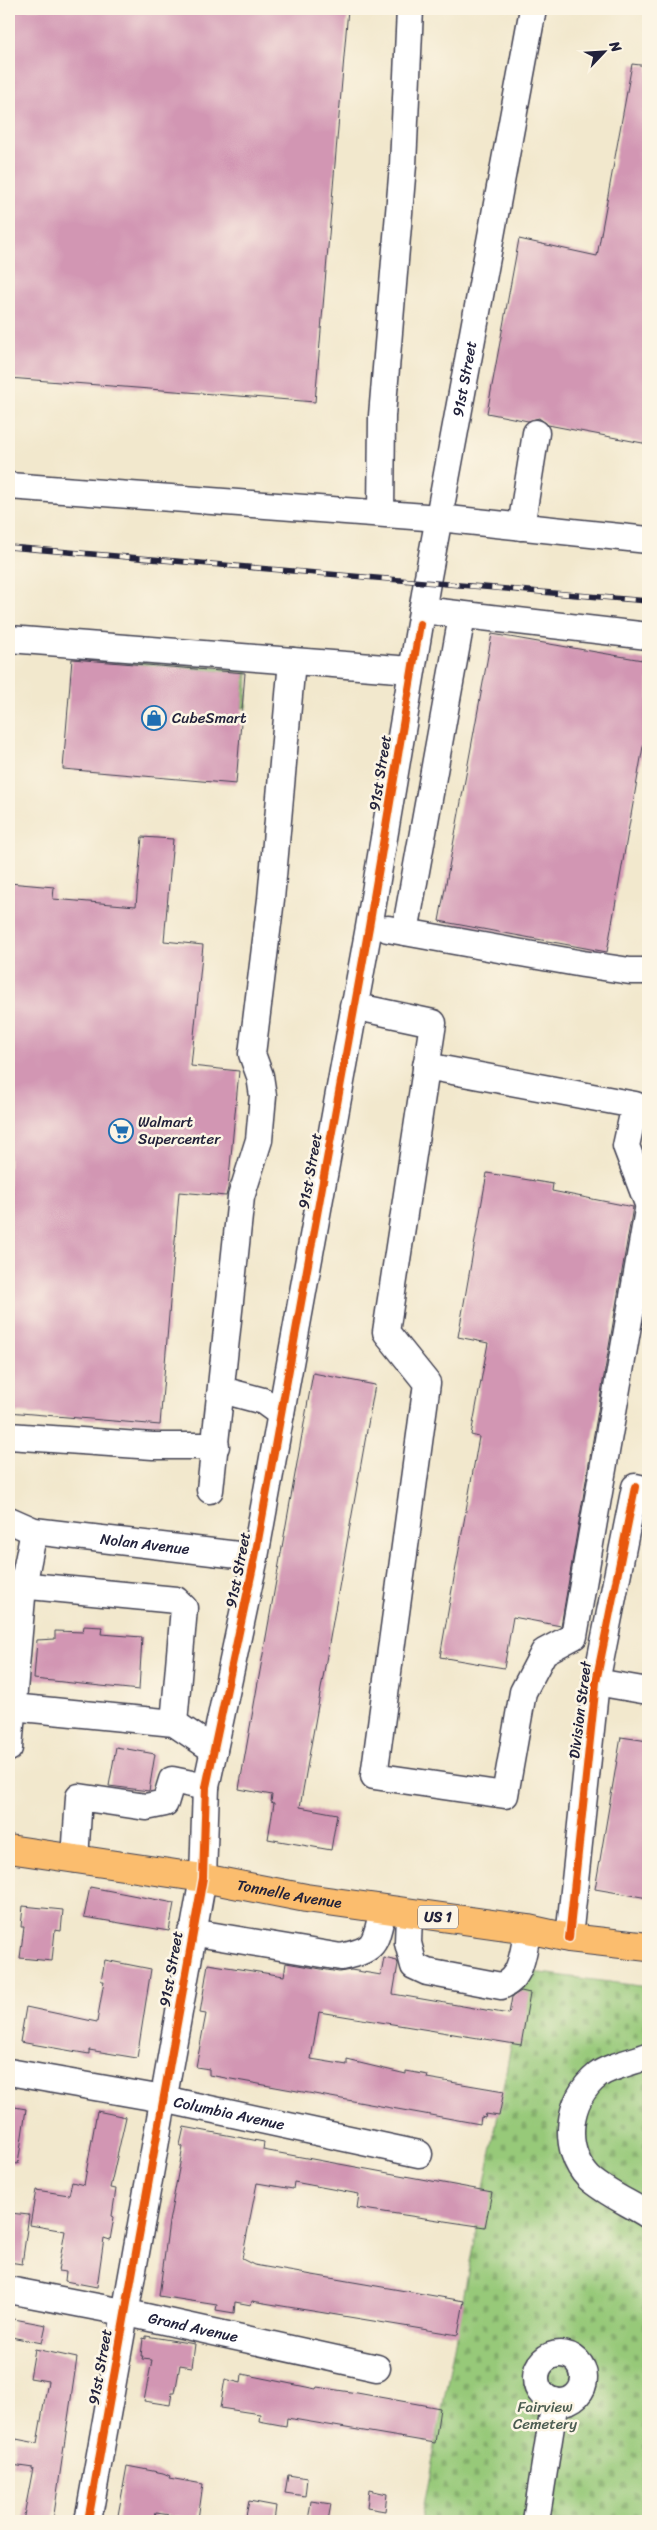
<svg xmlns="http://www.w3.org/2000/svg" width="657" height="2530" viewBox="0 0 657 2530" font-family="Sriracha,sans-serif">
<defs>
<pattern id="cemetery-stones" width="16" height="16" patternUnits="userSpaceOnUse" patternTransform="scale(1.25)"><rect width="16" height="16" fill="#97c979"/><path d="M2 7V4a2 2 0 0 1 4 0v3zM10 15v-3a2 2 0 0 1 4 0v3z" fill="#82ac6a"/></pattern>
</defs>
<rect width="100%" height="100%" fill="#fcf5e5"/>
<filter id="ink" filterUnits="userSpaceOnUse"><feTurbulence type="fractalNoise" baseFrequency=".02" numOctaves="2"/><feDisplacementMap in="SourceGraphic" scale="10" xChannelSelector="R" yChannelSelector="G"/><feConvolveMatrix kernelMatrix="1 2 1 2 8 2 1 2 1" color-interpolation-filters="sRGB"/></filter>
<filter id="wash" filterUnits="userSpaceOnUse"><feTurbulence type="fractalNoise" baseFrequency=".0096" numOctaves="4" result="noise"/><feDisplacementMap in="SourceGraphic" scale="20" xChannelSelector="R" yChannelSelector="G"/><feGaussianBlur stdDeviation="1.12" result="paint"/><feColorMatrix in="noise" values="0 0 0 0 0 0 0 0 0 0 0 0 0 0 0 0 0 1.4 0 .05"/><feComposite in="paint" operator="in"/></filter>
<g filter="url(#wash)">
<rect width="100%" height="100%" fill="#f2e8cd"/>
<path fill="url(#cemetery-stones)" stroke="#5c765a" d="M525 1971 648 1987V2521H421Z"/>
<path fill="#97c979" stroke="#5c765a" d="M81 656 248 670 246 708H242L245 673 81 659Z"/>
<g id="blocks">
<path fill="#d296b3" d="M9 9H348L315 402 9 378Z
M632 64 648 66V444L548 425 539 418 528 421 487 413 519 239 597 256Z
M492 634 648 661V718L607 952 439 921Z
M72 659 245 673 236 784 63 769Z
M142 837 173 839 164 941 203 945 191 1066 239 1071 228 1188 226 1196 179 1192 160 1425 9 1412V883L54 887 53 899 136 906Z
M487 1173 553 1184 552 1191 633 1207 561 1626 513 1617 504 1668 440 1657 479 1437 471 1435 488 1343 458 1337Z
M313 1373 375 1385 300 1807 337 1814 331 1850 268 1839 274 1803 271 1802 272 1795 239 1789Z
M84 1626 102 1627 101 1634 142 1637 139 1690 34 1679 37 1640 55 1639V1631L83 1632Z
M621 1737 648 1741V1898L595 1889Z
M116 1747 155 1754 149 1791 109 1786Z
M90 1887 174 1903 169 1931 84 1917Z
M23 1906 63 1910 61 1931 55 1930 52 1961 20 1958 24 1927H21Z
M384 1958 397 1961 398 1964 393 1994 509 2014 512 1997 521 1991 530 1993 521 2045 319 2012 311 2059 347 2065V2060L406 2074V2071L428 2075 427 2078 504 2091 499 2116 486 2114 485 2118 481 2117 480 2124 209 2075V2069L196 2067 206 2014 200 2013 208 1964 284 1976 286 1963 339 1972 351 1970 381 1975Z
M105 1960 151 1969 137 2058 89 2050V2054L20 2042 26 2007 97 2022 104 1981H101Z
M9 2106 26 2109 18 2164 9 2163Z
M97 2111 126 2117 110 2188 116 2189 112 2216 114 2217 110 2240 104 2238 97 2287 65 2281 66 2272 58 2271 65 2231 30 2225 36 2190 69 2195 72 2182 84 2185Z
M184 2127 264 2142 263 2150 492 2192 485 2227 357 2208 359 2194 294 2182 293 2189 257 2183 242 2259 254 2265 464 2301 458 2335 252 2301 251 2305 235 2302 234 2313 216 2310 217 2305 159 2296 169 2222 183 2147 180 2145Z
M10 2213 29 2215 22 2264 9 2262Z
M14 2319 46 2325 42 2343 11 2337Z
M146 2336 195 2344 192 2367 180 2365 175 2393H172L170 2405 144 2401 152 2360 142 2359 143 2356H141L143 2338 146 2339Z
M35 2349 77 2358 53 2521H23L33 2468 12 2465 16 2439 37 2443 48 2381 30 2378Z
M242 2374 316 2389 317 2387 357 2393 440 2408 435 2443 287 2418 286 2426 259 2421 260 2414 220 2408 225 2379 241 2383Z
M127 2466 163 2473 170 2476 169 2478 203 2484 198 2519 156 2513 154 2521H117Z
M288 2475 307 2478 305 2496 285 2493Z
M369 2490 387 2494 385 2511 367 2508Z
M249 2501 276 2506 274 2521H245Z
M311 2501 331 2504 328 2521H308Z"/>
</g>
</g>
<g filter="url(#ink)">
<use href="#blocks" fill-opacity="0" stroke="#414051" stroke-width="1"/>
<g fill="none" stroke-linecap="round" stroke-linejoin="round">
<defs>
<g id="minor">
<path d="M9 486 439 518 648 540"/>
<path d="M381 513 382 416 403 165 410 9"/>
<path d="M521 527 536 433"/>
<path d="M422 610 648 636"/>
<path d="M9 639 411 670"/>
<path d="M388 929 583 964 630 971H648"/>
<path d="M405 932 462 616"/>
<path d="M353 1006 433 1023 386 1332 427 1383 374 1776 505 1795 523 1692 544 1652 574 1636 648 1210"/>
<path d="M426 1066 635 1105 626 1146 648 1204"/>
<path d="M222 1390 263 1401 281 1414"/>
<path d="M9 1436 153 1446H216"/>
<path d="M210 1490 241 1197 259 1140 263 1096 260 1076 252 1054 271 899 292 661"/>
<path id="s1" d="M9 1520 34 1531 255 1557"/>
<path d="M9 1584 176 1600 184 1608 174 1723"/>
<path d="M596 1682 648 1691"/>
<path d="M12 1707 174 1723 214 1750"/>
<path d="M9 1748 23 1586 34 1531"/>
<path d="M75 1859 79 1797 146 1807 165 1803 172 1780 206 1787"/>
<path d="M409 1913 408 1943 414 1966 427 1972 501 1986C523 1978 523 1950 528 1929"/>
<path d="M191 1932 341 1957C378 1949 374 1944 383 1910"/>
<path d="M569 1938 596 1682 635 1487 648 1490"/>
<path d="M648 2056C635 2061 608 2067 598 2075 567 2099 561 2149 589 2178 604 2192 631 2204 648 2215"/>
<path id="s2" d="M9 2072 163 2099 419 2154"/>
<path id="s3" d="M9 2290 123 2312 377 2368"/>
<circle cx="560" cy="2378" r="24"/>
<path id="s4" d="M88 2521 203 1878 206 1787 255 1557 369 927 427 582 533 9"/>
<path d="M536 2521 555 2401"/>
</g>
<g id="major">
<path id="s5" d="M9 1849 203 1878 306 1898 528 1929 569 1938 648 1947"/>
</g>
</defs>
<use href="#minor" stroke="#414051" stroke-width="29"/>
<use href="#major" stroke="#414051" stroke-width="30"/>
<use href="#minor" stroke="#fff" stroke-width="26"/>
<use href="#major" stroke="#fbbd6e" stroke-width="28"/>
<defs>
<path id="rail" d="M9 547 648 601"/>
</defs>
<use href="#rail" stroke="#22223b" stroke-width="5.5"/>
<use href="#rail" stroke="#fcf5e5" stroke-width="4" stroke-dasharray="11" stroke-linecap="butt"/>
<defs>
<path id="cycleway" d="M569 1938 596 1682 635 1487
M88 2521 203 1878 206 1787 255 1557 369 927 420 624"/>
</defs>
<use href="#cycleway" stroke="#fcf5e5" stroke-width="11"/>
<use href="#cycleway" stroke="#e8590c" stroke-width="8"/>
</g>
</g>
<defs>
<symbol id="shop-ring" viewBox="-11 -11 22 22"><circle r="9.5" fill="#fcf5e5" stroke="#1f6fb2" stroke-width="1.5"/><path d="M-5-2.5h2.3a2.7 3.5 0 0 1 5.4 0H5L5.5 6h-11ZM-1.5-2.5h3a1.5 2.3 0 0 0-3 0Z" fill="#1f6fb2"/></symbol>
<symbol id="supermarket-ring" viewBox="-11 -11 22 22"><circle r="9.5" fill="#fcf5e5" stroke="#1f6fb2" stroke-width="1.5"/><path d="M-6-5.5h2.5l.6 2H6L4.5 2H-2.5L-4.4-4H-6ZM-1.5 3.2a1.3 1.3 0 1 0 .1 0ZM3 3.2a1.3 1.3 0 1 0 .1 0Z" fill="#1f6fb2"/></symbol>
</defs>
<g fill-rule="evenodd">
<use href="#shop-ring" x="140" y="704" width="28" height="28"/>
<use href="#supermarket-ring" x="107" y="1117" width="28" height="28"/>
</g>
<g text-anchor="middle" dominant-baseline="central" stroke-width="5" stroke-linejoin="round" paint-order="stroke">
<rect fill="#fcf5e5" stroke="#63616e" stroke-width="1" x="418" y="1905.5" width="40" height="23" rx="4"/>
<g font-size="14" font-weight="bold" fill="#22223b">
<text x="438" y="1917">US 1</text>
</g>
<g font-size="15" fill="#22223b" stroke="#fcf5e5">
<text stroke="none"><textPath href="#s4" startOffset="2176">91st Street</textPath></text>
<text transform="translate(380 773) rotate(-81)">91st Street</text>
<text transform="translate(310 1171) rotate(-80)">91st Street</text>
<text stroke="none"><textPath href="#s1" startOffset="139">Nolan Avenue</textPath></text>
<text transform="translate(238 1570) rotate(-79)">91st Street</text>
<text transform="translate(580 1710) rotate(-83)">Division Street</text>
<text stroke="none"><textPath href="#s5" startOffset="284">Tonnelle Avenue</textPath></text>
<text transform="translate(171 1969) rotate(-80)">91st Street</text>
<text stroke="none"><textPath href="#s2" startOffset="224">Columbia Avenue</textPath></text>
<text stroke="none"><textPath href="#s3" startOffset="188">Grand Avenue</textPath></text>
<text transform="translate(100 2367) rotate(-80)">91st Street</text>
</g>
<g font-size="15" fill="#22223b" stroke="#fcf5e5" text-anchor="start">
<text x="172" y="718">CubeSmart</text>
<text x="138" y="1122">Walmart<tspan x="138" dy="17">Supercenter</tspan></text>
</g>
<g font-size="15" fill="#4b5c51" stroke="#fcf5e5">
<text x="545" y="2407">Fairview<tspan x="545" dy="17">Cemetery</tspan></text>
</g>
</g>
<rect width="657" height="2530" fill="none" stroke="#fcf5e5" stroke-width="30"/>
<g transform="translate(604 52) rotate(65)" stroke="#fcf5e5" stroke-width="4" paint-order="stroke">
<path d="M0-4L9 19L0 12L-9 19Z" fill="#22223b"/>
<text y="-8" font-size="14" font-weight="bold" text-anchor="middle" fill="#22223b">N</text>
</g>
</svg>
